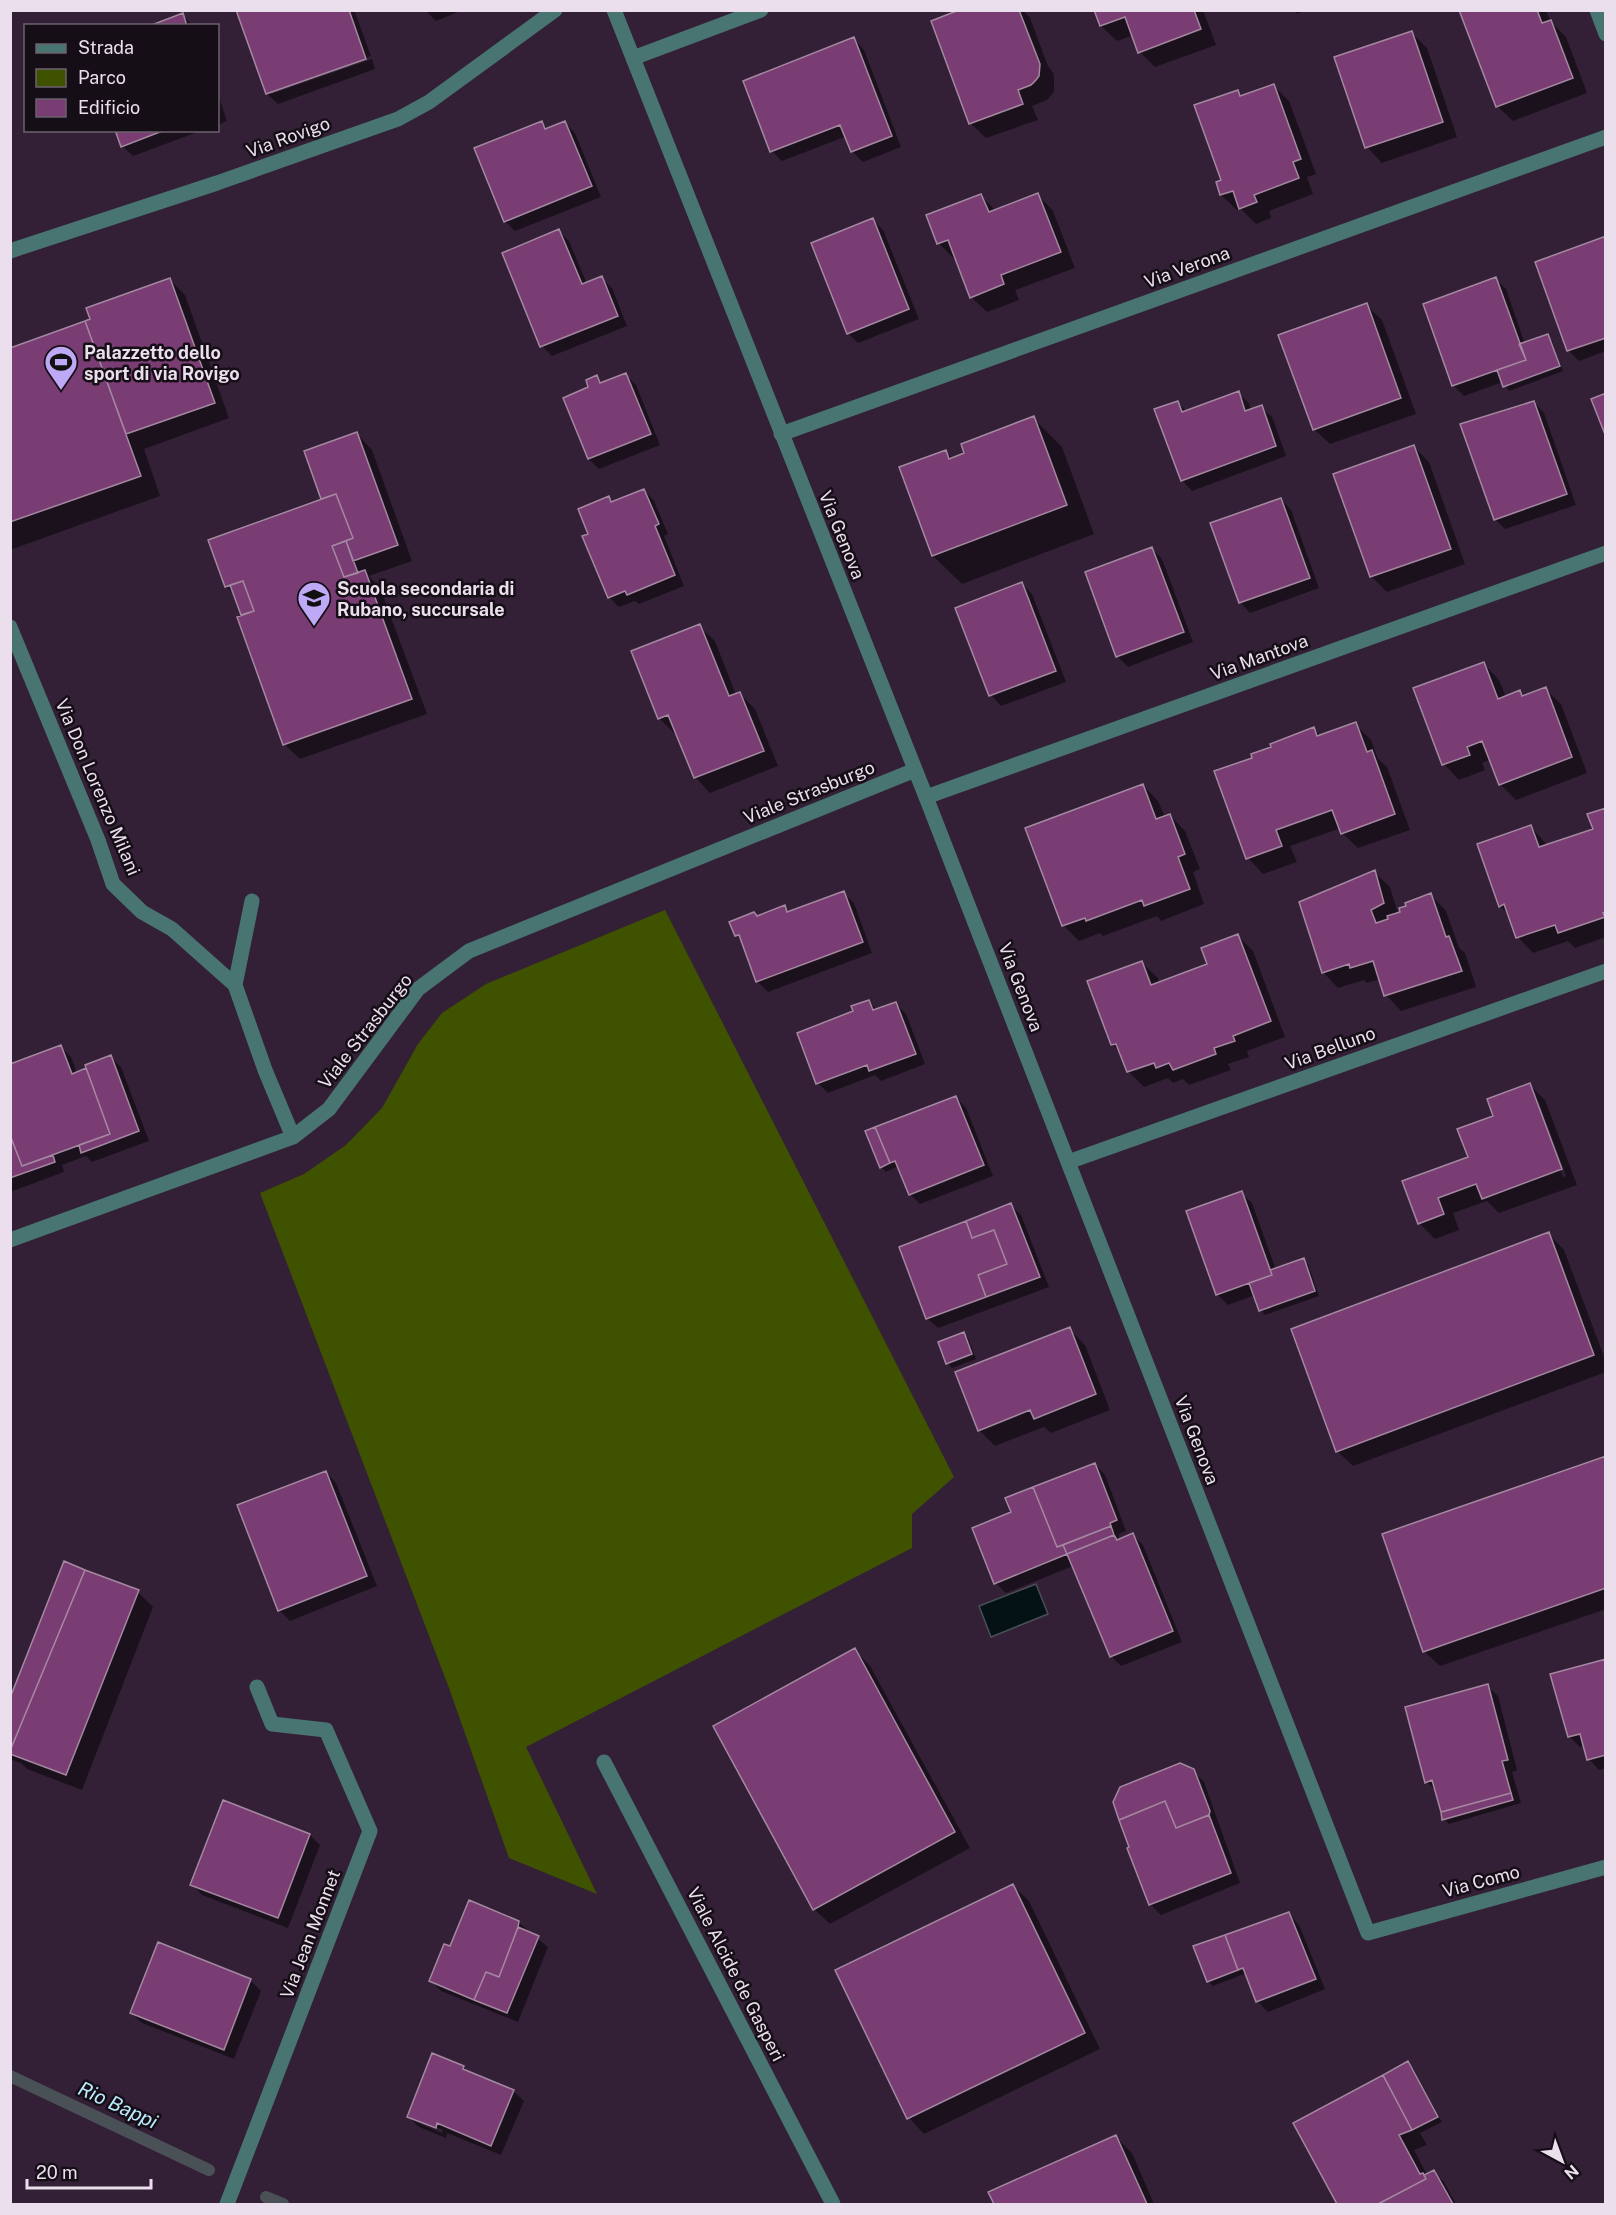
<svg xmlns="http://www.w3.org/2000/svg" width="1616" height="2215" viewBox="0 0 1616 2215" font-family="'Public Sans',sans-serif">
<rect width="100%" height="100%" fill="#332036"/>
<path fill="#3f5200" d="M665 910 954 1477 912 1514V1548L526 1747 597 1894 509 1858 449 1688 260 1193 304 1174 346 1145 382 1108 418 1044 442 1013 486 984Z"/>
<path fill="#041216" stroke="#495056" stroke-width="1.5" d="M1036 1584 1048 1614 991 1637 979 1606Z"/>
<path fill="#0007" fill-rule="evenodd" d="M237 10H354L371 56 271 91V94L372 59 375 69 278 104 267 94Z
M425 10H463L436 21Z
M993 10H1023L1030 18 1048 66 1054 74V92L1047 100 1032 106 1038 120 986 138 970 123Z
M1095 10H1203L1216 45 1155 67 1140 52 1134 35 1117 41 1101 26Z
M1293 10H1305L1297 14Z
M1461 10H1546L1550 21 1566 37 1587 93 1513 121 1497 106Z
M183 15 193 26H154Z
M1412 33 1427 48 1457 137 1382 163 1367 147 1336 58Z
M854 39 864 50 901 147 863 162 852 151 847 136 782 161 772 151Z
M1274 86 1289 101 1316 174 1307 177 1313 194 1269 211 1271 218 1256 224 1241 209 1237 210 1221 195 1238 91 1243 97Z
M218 94 227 121 218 125Z
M542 123 548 129 565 123 575 133 601 197 515 231 505 221Z
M117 130H203L133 156 122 146Z
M1038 195 1053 211 1075 268 1015 290 1019 300 987 312 971 297 956 258 954 259 939 243 981 196 996 211Z
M873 220 883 230 919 319 858 343 848 333Z
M559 231 569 241 587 284 601 278 612 288 627 326 552 356 542 346Z
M1606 238V351L1579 361 1569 351 1537 263Z
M169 279 185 295 229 418 144 449 160 496 10 550V350L86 323Z
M1495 279 1506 289 1525 344 1547 336 1552 341 1563 371 1509 391 1503 382 1464 396 1453 385Z
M1366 305 1382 320 1416 414 1330 444 1314 429Z
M626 375 636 385 660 445 599 469 589 459 565 399 590 388 596 377 603 384Z
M1238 393 1249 403 1251 411 1261 407 1272 417 1286 456 1192 491 1182 480 1178 402 1187 412Z
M1534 402 1544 413 1576 505 1505 529 1495 519Z
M1033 418 1062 447 1094 534 962 584 933 556 901 468 945 451 953 459Z
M357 434 372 450 412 561 369 576 380 588 427 714 300 759 284 744 243 616 236 596 226 586 323 500 306 452Z
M1414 447 1429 462 1465 564 1387 592 1371 576Z
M644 490 654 501 668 534 664 536 684 586 639 604 635 601 619 607 609 597 590 535 608 497 614 503Z
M1281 499 1291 510 1319 588 1250 613 1240 602Z
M1152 548 1162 559 1193 642 1128 667 1117 656Z
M1022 584 1032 594 1066 682 1001 706 991 695 957 609Z
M699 626 715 641 736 695 740 694 755 709 778 766 710 793 695 777 677 733 675 734 659 718Z
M1484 664 1499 680 1506 697 1520 692 1524 697 1545 689 1561 704 1587 773 1516 800 1500 784 1491 759 1482 763 1485 770 1459 780 1444 764Z
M1355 724 1371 740 1378 759 1387 767 1410 830 1358 848 1342 833 1341 828 1290 846 1297 862 1263 874 1248 858 1254 759 1314 729 1321 736Z
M1143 785 1158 801 1165 817 1170 815 1185 831 1200 869 1193 872 1204 904 1161 921 1157 916 1103 936 1100 933 1079 941 1063 925Z
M1606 809V937L1575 948 1568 941 1533 953 1518 937 1510 916 1500 906 1531 827 1548 846 1595 829Z
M1374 872 1390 887 1398 914 1431 895 1446 911 1459 948 1465 953 1476 987 1401 1011 1386 995 1380 979 1367 983 1364 980 1338 988 1323 972Z
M843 893 854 903 872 953 768 992 757 981 743 942 736 935 757 917 784 907 790 913Z
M1238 936 1253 951 1285 1037 1247 1051 1249 1057 1228 1064 1231 1070 1189 1085 1183 1079 1173 1083 1168 1078 1144 1087 1128 1071 1122 1054 1113 1045 1142 963 1158 978 1159 983 1209 965ZM1160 1059 1161 1062 1135 1071V1068Z
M869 1001 877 1010 895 1003 906 1014 925 1064 881 1081 875 1075 828 1093 818 1083 855 1012Z
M61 1047 71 1057 77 1073 111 1057 121 1067 149 1141 92 1162 86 1156 62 1165 64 1172 10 1192V1099Z
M1530 1085 1545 1100 1577 1185 1499 1213 1487 1201 1453 1213 1459 1230 1435 1239 1419 1223 1404 1182 1470 1158 1495 1117ZM1535 1101H1538L1566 1176 1563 1177Z
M956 1097 966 1108 993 1176 920 1204 910 1194 901 1173 896 1167 886 1172 881 1167Z
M1241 1193 1252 1203 1276 1270 1303 1259 1308 1264 1319 1296 1265 1315 1261 1310 1255 1295 1228 1305 1217 1294Z
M1011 1205 1021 1215 1049 1287 938 1328 927 1318Z
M1549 1234 1564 1250 1606 1362V1372L1353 1466 1337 1451Z
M1069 1329 1085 1345 1110 1410 1051 1433 1044 1427 995 1446 979 1430Z
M964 1334 968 1338 976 1359 952 1368 948 1363Z
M1606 1458V1609L1440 1666 1424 1651Z
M1095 1464 1105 1475 1126 1531 1119 1534 1118 1541 1133 1535 1143 1545 1182 1642 1121 1666 1111 1656 1073 1566 1006 1593 996 1583 1013 1513Z
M326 1472 336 1483 377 1586 290 1621 279 1610Z
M138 1592 153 1607 82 1790 27 1769 21 1763 10 1759V1702Z
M855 1650 870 1666 970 1848 830 1924 814 1909Z
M1606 1660V1768L1599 1770 1589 1759 1585 1745 1580 1747 1569 1736Z
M1487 1686 1498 1696 1517 1770 1512 1772 1521 1803 1449 1824 1445 1820 1450 1819 1447 1817 1444 1819 1437 1792 1427 1782Z
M1193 1771 1204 1782 1240 1883 1161 1915 1150 1904Z
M310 1835 320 1845 288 1928 202 1895 192 1884Z
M1013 1886 1029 1901 1100 2049 924 2134 909 2118Z
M1289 1914 1299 1925 1325 1989 1268 2012 1257 2001 1248 1978 1244 1974 1213 1986 1208 1981Z
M518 1922 548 1947 518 2022 441 1991 431 1981 451 1948Z
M250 1980 261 1991 234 2059 142 2023 131 2013Z
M1408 2063 1413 2068 1442 2122 1420 2133 1427 2145 1414 2150 1427 2175 1433 2172 1444 2182 1456 2204H1338L1295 2124Z
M463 2067 469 2073 513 2091 524 2101 501 2155 447 2133 446 2138 419 2127 408 2116ZM419 2120 443 2130 442 2133 419 2123Z
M1116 2137 1132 2153 1154 2204H995L990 2193Z"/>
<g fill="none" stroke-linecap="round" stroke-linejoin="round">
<path stroke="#495056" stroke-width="12" d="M10 2076 209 2170
M266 2197 283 2204"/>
</g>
<path fill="#793d73" stroke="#a488a0" stroke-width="1.5" d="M236 10H349L366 59 266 94Z
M959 10H1019L1040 64 1039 76 1036 80 1031 85 1018 90 1023 104 969 124 931 21Z
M1094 10H1194L1201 29 1138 53 1125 17 1100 26Z
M1459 10H1537L1542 23 1551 20 1573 78 1496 107Z
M183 13 187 26H149Z
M1412 31 1443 122 1365 148 1334 57Z
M854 37 892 136 851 152 840 125 770 152 743 81Z
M1274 84 1301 159 1293 162 1299 178 1254 195 1257 202 1239 209 1233 191 1220 195 1216 182 1221 180 1194 105 1238 90 1240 96Z
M542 121 545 129 565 121 592 186 504 222 474 148Z
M115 130H165L121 147Z
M1038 193 1061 252 1001 275 1004 284 970 298 948 240 937 244 926 215 981 194 989 212Z
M873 218 909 309 847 334 811 243Z
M559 229 582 284 602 276 618 316 540 347 502 253Z
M1606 236V338L1567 351 1535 262Z
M1496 277 1526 360 1452 386 1423 304Z
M170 278 215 403 126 434 85 321 90 319 86 308Z
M1367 303 1401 398 1313 430 1278 335Z
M85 321 141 476 10 522V348Z
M1548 334 1560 366 1503 387 1497 370 1526 360 1519 344Z
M626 373 651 434 588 459 563 398 588 387 586 380 597 375 600 383Z
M1239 391 1245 411 1262 405 1276 446 1181 481 1154 409 1178 401 1182 412Z
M1606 393V437L1591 399Z
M1534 401 1567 494 1494 520 1460 424Z
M1034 416 1067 505 932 556 899 467 946 450 949 459 964 453 961 444Z
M357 432 398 545 353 561 346 541 353 538 336 494 321 499 304 451Z
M1414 445 1451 549 1370 577 1333 474Z
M644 489 659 524 655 526 675 575 627 595 625 591 608 598 582 536 588 534 578 509 609 496 611 502Z
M336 494 353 538 332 546 344 577 365 570 412 699 283 745 237 617 254 611 243 581 225 587 208 540Z
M1281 498 1310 578 1239 603 1210 523Z
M346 541 358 573 344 577 332 546Z
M1152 547 1184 632 1116 657 1085 572Z
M243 581 254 611 241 615 230 585Z
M1022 582 1056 671 989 696 955 608Z
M700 624 729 696 740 692 764 751 694 778 668 715 658 719 631 651Z
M1484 662 1498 699 1520 690 1522 696 1546 687 1572 757 1499 785 1482 741 1467 747 1470 755 1442 765 1413 688Z
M1356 722 1367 752 1372 750 1395 814 1341 834 1332 810 1276 830 1282 846 1246 859 1214 771 1252 758 1251 754 1271 747 1270 744 1314 727 1317 736Z
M1143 784 1156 819 1170 814 1185 854 1178 857 1190 889 1144 906 1142 900 1086 921 1085 918 1062 926 1025 828Z
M1606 808V912L1603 913 1605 917 1558 933 1555 925 1516 938 1504 904 1499 907 1477 844 1531 825 1539 847 1593 829 1587 814Z
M1375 870 1384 903 1371 910 1376 923 1388 919 1387 916 1400 912 1399 908 1406 906 1405 903 1431 893 1446 937 1449 936 1462 971 1384 996 1373 961 1350 968 1349 964 1322 973 1299 902Z
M844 891 863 942 756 982 739 935 735 936 729 922 754 912 757 916 785 905 787 912Z
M1238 934 1271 1021 1233 1036 1235 1041 1214 1048 1216 1054 1173 1070 1169 1063 1156 1068 1154 1063 1127 1072 1116 1044 1111 1045 1087 981 1142 961 1151 985 1207 964 1201 948Z
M869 1000 873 1010 896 1002 916 1054 869 1071 867 1065 816 1084 797 1033 853 1011 851 1006Z
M61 1045 72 1074 86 1068 110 1134 22 1166 10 1135V1064Z
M111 1055 139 1131 81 1153 79 1145 110 1134 85 1065Z
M1530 1083 1562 1169 1482 1199 1476 1184 1438 1198 1444 1214 1418 1224 1402 1181 1468 1157 1457 1129 1493 1116 1487 1099Z
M956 1096 984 1165 909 1195 895 1161 890 1163 875 1127Z
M875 1127 890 1163 880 1168 865 1131Z
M10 1135 22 1166 53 1155 55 1162 10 1178Z
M1242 1191 1272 1275 1216 1295 1186 1211Z
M1011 1203 1040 1277 986 1297 978 1275 1007 1264 994 1230 972 1238 966 1221Z
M966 1221 972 1238 994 1230 1007 1264 978 1275 986 1297 926 1319 899 1247Z
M1549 1232 1594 1355 1336 1452 1291 1329Z
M1304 1258 1315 1291 1259 1311 1249 1283 1272 1275 1270 1270Z
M1070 1327 1096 1394 1034 1419 1030 1410 978 1431 955 1372Z
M964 1332 972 1354 946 1364 938 1342Z
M1606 1456V1588L1423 1652 1382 1534Z
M1095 1463 1117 1520 1110 1523 1111 1526 1057 1547 1033 1487Z
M326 1471 367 1576 278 1611 237 1505Z
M1033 1487 1057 1547 1063 1545 1067 1554 994 1584 972 1528 1011 1512 1005 1498Z
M1111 1526 1114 1535 1067 1554 1063 1545Z
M1133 1533 1173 1631 1110 1657 1067 1554 1114 1535 1117 1540Z
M64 1561 85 1570 10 1751V1698Z
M85 1570 139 1590 66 1775 10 1754V1751Z
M855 1648 955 1832 813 1910 713 1726Z
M1606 1659V1755L1587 1760 1580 1734 1568 1737 1550 1674Z
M1488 1684 1508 1760 1502 1761 1511 1793 1441 1812 1432 1780 1425 1783 1405 1707Z
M1180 1763 1194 1769 1210 1811 1209 1815 1176 1828 1165 1801 1119 1820 1113 1802 1120 1787Z
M1511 1793 1513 1800 1442 1820 1441 1812Z
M223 1800 310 1834 278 1918 190 1885Z
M1165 1801 1176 1828 1209 1815 1231 1873 1149 1905 1127 1848 1129 1847 1119 1820Z
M1013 1884 1085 2033 907 2119 835 1970Z
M469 1900 519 1921 518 1927 499 1977 486 1972 474 2000 429 1981 444 1944 450 1946Z
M1289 1912 1316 1979 1256 2002 1243 1968 1238 1970 1225 1935Z
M518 1927 539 1936 507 2013 474 2000 486 1972 499 1977Z
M1225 1935 1238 1970 1207 1982 1193 1946Z
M158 1942 251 1979 224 2050 130 2013Z
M432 2053 464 2066 463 2069 514 2090 491 2146 437 2123 436 2128 407 2117Z
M1408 2061 1438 2117 1412 2130 1383 2075Z
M1383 2075 1412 2130 1399 2135 1420 2174 1423 2173 1426 2179 1378 2204H1337L1293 2123Z
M1116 2135 1147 2204H994L988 2192Z
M1434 2170 1453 2204H1378L1426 2179 1424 2175Z"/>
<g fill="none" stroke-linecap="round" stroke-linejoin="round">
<path stroke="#487571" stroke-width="15" d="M614 10 926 797 1368 1933 1606 1867
M1597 10 1606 34
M633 58 761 10
M10 251 217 183 398 119 429 102 555 10
M781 434 1606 137
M10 627 98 840 113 884 142 912 172 929 235 985 265 1070 293 1137
M926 797 1606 553
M235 985 252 901
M1068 1162 1606 971
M10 1240 293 1137 329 1109 418 989 469 951 915 770
M604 1762 833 2204
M227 2204 370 1831 326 1730 272 1724 257 1687"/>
</g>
<defs>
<symbol id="stadium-pin" viewBox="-11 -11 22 30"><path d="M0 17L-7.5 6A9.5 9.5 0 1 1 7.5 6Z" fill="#bda9f5" stroke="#160e17"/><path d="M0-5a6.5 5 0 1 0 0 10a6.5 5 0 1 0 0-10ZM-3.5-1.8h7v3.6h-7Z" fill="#111"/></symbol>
<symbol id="school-pin" viewBox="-11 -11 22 30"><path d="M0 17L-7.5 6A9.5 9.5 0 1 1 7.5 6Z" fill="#bda9f5" stroke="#160e17"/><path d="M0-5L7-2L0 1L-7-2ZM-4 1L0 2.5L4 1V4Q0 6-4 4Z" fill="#111"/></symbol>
</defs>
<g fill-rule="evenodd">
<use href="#stadium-pin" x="42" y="343" width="38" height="52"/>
<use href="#school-pin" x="295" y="579" width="38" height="52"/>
</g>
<g text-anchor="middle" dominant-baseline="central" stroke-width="5" stroke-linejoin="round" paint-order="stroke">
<g font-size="18" fill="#ebdfed" stroke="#160e17">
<text transform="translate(288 137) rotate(-20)">Via Rovigo</text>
<text transform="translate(1187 267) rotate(-20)">Via Verona</text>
<text transform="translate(842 535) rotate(68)">Via Genova</text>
<text transform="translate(1259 657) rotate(-20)">Via Mantova</text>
<text transform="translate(98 787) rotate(67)">Via Don Lorenzo Milani</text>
<text transform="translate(809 792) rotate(-22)">Viale Strasburgo</text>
<text transform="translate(1021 987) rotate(69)">Via Genova</text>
<text transform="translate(365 1031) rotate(-52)">Viale Strasburgo</text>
<text transform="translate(1330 1048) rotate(-20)">Via Belluno</text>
<text transform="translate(1197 1440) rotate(69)">Via Genova</text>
<text transform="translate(1481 1881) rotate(-15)">Via Como</text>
<text transform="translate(310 1934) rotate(-69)">Via Jean Monnet</text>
<text transform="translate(736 1974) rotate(63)">Viale Alcide de Gasperi</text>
</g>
<g font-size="18" font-weight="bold" fill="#ebdfed" stroke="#160e17" text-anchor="start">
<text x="84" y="352">Palazzetto dello<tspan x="84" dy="21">sport di via Rovigo</tspan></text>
<text x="337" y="588">Scuola secondaria di<tspan x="337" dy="21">Rubano, succursale</tspan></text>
</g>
<g font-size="20" font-style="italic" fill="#baecfe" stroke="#160e17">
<text transform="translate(118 2105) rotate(25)">Rio Bappi</text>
</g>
</g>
<rect width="1616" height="2215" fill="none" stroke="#ebdfed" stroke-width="24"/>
<rect x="24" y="24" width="195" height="108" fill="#160e17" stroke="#6b626d" stroke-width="1.5"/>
<rect x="36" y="44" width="30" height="9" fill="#487571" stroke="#6b626d" stroke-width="1.5"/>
<text x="78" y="54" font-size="18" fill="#ebdfed">Strada</text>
<rect x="36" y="69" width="30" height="18" fill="#3f5200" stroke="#6b626d" stroke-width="1.5"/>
<text x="78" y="84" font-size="18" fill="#ebdfed">Parco</text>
<rect x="36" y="99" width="30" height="18" fill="#793d73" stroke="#6b626d" stroke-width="1.5"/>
<text x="78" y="114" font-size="18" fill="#ebdfed">Edificio</text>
<g transform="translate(1562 2161) rotate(139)" stroke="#160e17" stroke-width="4.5" paint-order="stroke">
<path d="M0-4.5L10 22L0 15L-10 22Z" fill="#ebdfed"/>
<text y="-9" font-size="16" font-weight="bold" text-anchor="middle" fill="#ebdfed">N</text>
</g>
<path d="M27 2179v9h124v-9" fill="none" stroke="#ebdfed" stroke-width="3"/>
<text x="36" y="2179" font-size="18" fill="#ebdfed" stroke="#160e17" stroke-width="4.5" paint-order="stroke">20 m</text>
</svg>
